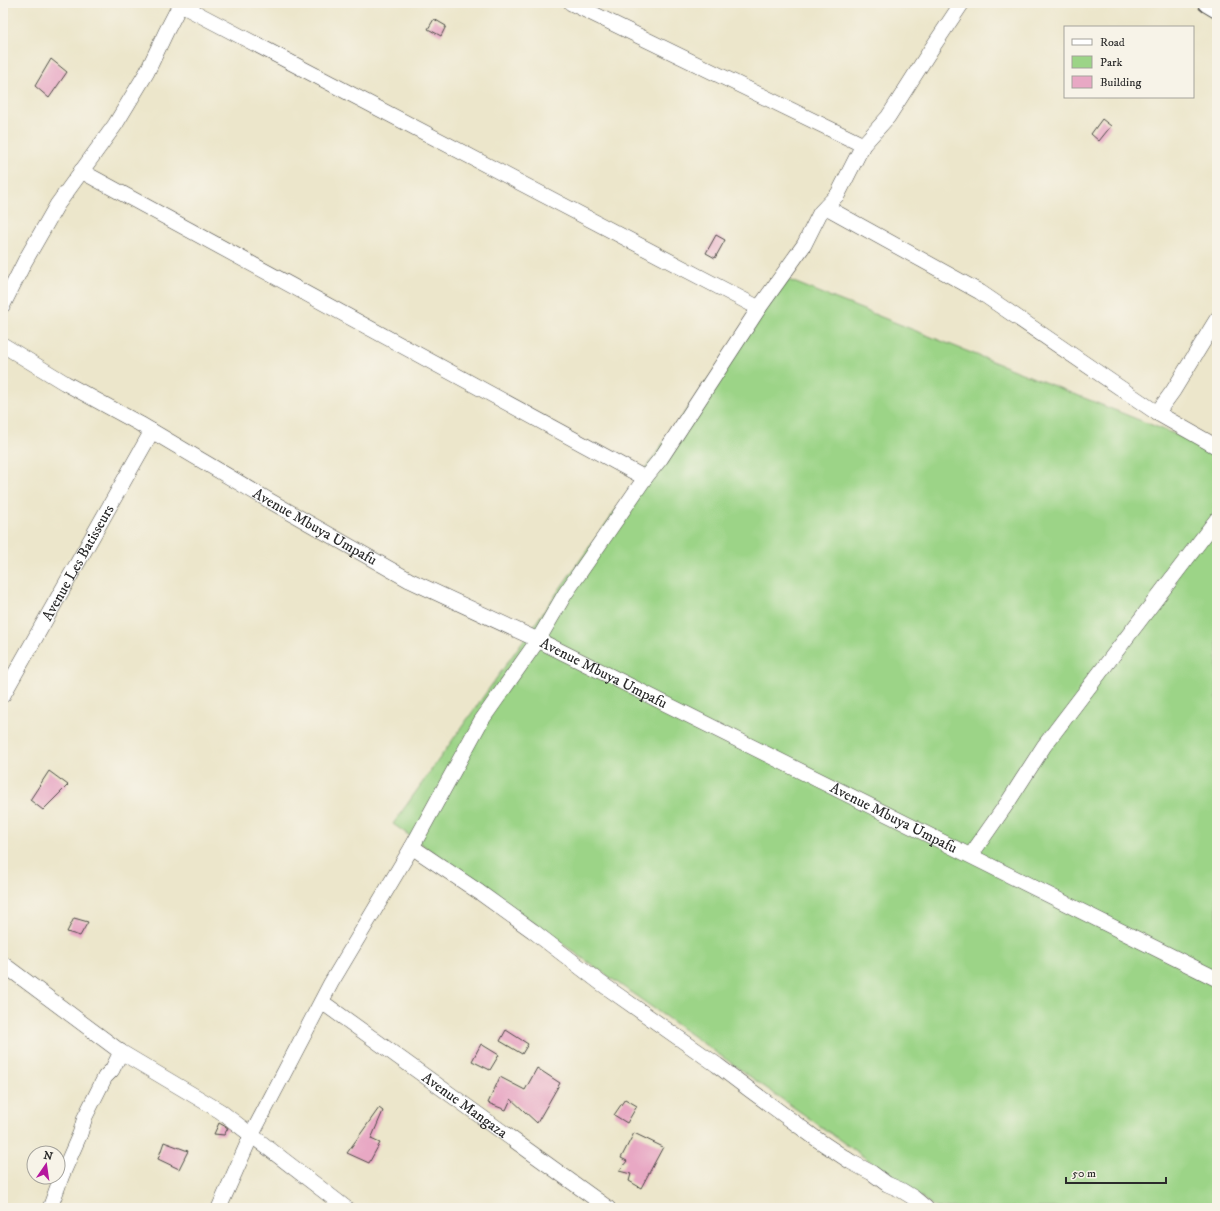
<svg xmlns="http://www.w3.org/2000/svg" width="1220" height="1211" viewBox="0 0 1220 1211" font-family="'IM FELL DW Pica',serif">
<rect width="100%" height="100%" fill="#f7f3e8"/>
<filter id="ink" filterUnits="userSpaceOnUse"><feTurbulence type="fractalNoise" baseFrequency=".025" numOctaves="2"/><feDisplacementMap in="SourceGraphic" scale="8" xChannelSelector="R" yChannelSelector="G"/><feConvolveMatrix kernelMatrix="1 2 1 2 8 2 1 2 1" color-interpolation-filters="sRGB"/></filter>
<filter id="wash" filterUnits="userSpaceOnUse"><feTurbulence type="fractalNoise" baseFrequency=".012" numOctaves="4" result="noise"/><feDisplacementMap in="SourceGraphic" scale="16" xChannelSelector="R" yChannelSelector="G"/><feGaussianBlur stdDeviation="0.9" result="paint"/><feColorMatrix in="noise" values="0 0 0 0 0 0 0 0 0 0 0 0 0 0 0 0 0 1.4 0 .05"/><feComposite in="paint" operator="in"/></filter>
<g filter="url(#wash)">
<rect width="100%" height="100%" fill="#ece6cb"/>
<path fill="#9cd487" stroke="#648059" d="M781 277 1217 451V1208H936L393 824Z"/>
<g id="blocks">
<path fill="#e8a8c4" d="M434 19 446 26 441 36 428 29Z
M51 59 67 72 49 98 35 86Z
M1102 119 1111 126 1099 141 1091 134Z
M716 235 725 240 715 258 706 253Z
M49 771 68 785 43 810 30 800Z
M74 918 88 922 80 936 67 932Z
M506 1030 528 1044 522 1054 500 1041Z
M481 1044 499 1055 490 1070 472 1061Z
M537 1068 560 1083 537 1123 511 1099 506 1110 488 1103 500 1077 525 1090Z
M625 1099 637 1106 627 1123 614 1115Z
M379 1108 383 1111 371 1139 380 1143 369 1163 347 1153Z
M219 1123 228 1128 224 1135 214 1134Z
M634 1133 663 1147 641 1188 629 1181 631 1174 619 1171 627 1161 621 1158Z
M164 1142 188 1151 179 1169 158 1159Z"/>
</g>
</g>
<g filter="url(#ink)">
<use href="#blocks" fill-opacity="0" stroke="#484743" stroke-width="1"/>
<g fill="none" stroke-linecap="round" stroke-linejoin="round">
<defs>
<g id="minor">
<path d="M571 3 863 145"/>
<path d="M181 5 759 308"/>
<path d="M81 171 645 478"/>
<path d="M826 207 980 292 1157 413 1217 447"/>
<path d="M3 305 25 261 57 205 115 125 147 72 166 32 181 3"/>
<path id="s1" d="M3 345 65 383 140 424 270 501 409 580 538 640 1217 979"/>
<path d="M1157 413 1173 391 1217 319"/>
<path id="s2" d="M3 695 152 431"/>
<path d="M412 847 479 892 533 931 602 984 717 1065 750 1090 818 1140 851 1162 872 1173 887 1184 901 1190 914 1198 926 1208"/>
<path d="M971 855 1008 802 1044 746 1217 519"/>
<path d="M3 964 121 1052 220 1111 346 1208"/>
<path id="s3" d="M322 1002 608 1208"/>
<path d="M50 1208 62 1175 80 1134 85 1117 105 1077 112 1070 121 1052"/>
<path d="M219 1208 251 1136 331 983 412 847 481 721 538 640 565 594 645 478 661 458 759 308 804 245 820 213 838 194 863 145 888 117 930 51 962 3"/>
</g>
<path id="tertiary" d="M1207 3 1217 9"/>
</defs>
<use href="#minor" stroke="#484743" stroke-width="16"/>
<use href="#tertiary" stroke="#484743" stroke-width="20"/>
<use href="#minor" stroke="#fff" stroke-width="15"/>
<use href="#tertiary" stroke="#fff" stroke-width="18"/>
</g>
</g>
<g text-anchor="middle" dominant-baseline="central" stroke-width="4" stroke-linejoin="round" paint-order="stroke">
<g font-size="15" fill="#2b2b2b" stroke="#f7f3e8">
<text stroke="none"><textPath href="#s1" startOffset="361">Avenue Mbuya Umpafu</textPath></text>
<text stroke="none"><textPath href="#s2" startOffset="152">Avenue Les Batisseurs</textPath></text>
<text stroke="none"><textPath href="#s1" startOffset="685">Avenue Mbuya Umpafu</textPath></text>
<text stroke="none"><textPath href="#s1" startOffset="1009">Avenue Mbuya Umpafu</textPath></text>
<text stroke="none"><textPath href="#s3" startOffset="176">Avenue Mangaza</textPath></text>
</g>
</g>
<rect width="1220" height="1211" fill="none" stroke="#f7f3e8" stroke-width="16"/>
<rect x="1064" y="26" width="130" height="72" fill="#f7f3e8" stroke="#a5a39c"/>
<rect x="1072" y="39" width="20" height="6" fill="#ffffff" stroke="#a5a39c"/>
<text x="1100" y="46" font-size="12" fill="#2b2b2b">Road</text>
<rect x="1072" y="56" width="20" height="12" fill="#9cd487" stroke="#a5a39c"/>
<text x="1100" y="66" font-size="12" fill="#2b2b2b">Park</text>
<rect x="1072" y="76" width="20" height="12" fill="#e8a8c4" stroke="#a5a39c"/>
<text x="1100" y="86" font-size="12" fill="#2b2b2b">Building</text>
<g transform="translate(46 1165) rotate(13)"><circle r="19" fill="#f7f3e8" stroke="#a5a39c"/>
<path d="M0-3L7 15L0 10L-7 15Z" fill="#b5179e"/>
<text y="-6" font-size="11" font-weight="bold" text-anchor="middle" fill="#2b2b2b">N</text>
</g>
<path d="M1066 1177v6h100v-6" fill="none" stroke="#2b2b2b" stroke-width="2"/>
<text x="1072" y="1177" font-size="12" fill="#2b2b2b" stroke="#f7f3e8" stroke-width="3" paint-order="stroke">50 m</text>
</svg>
